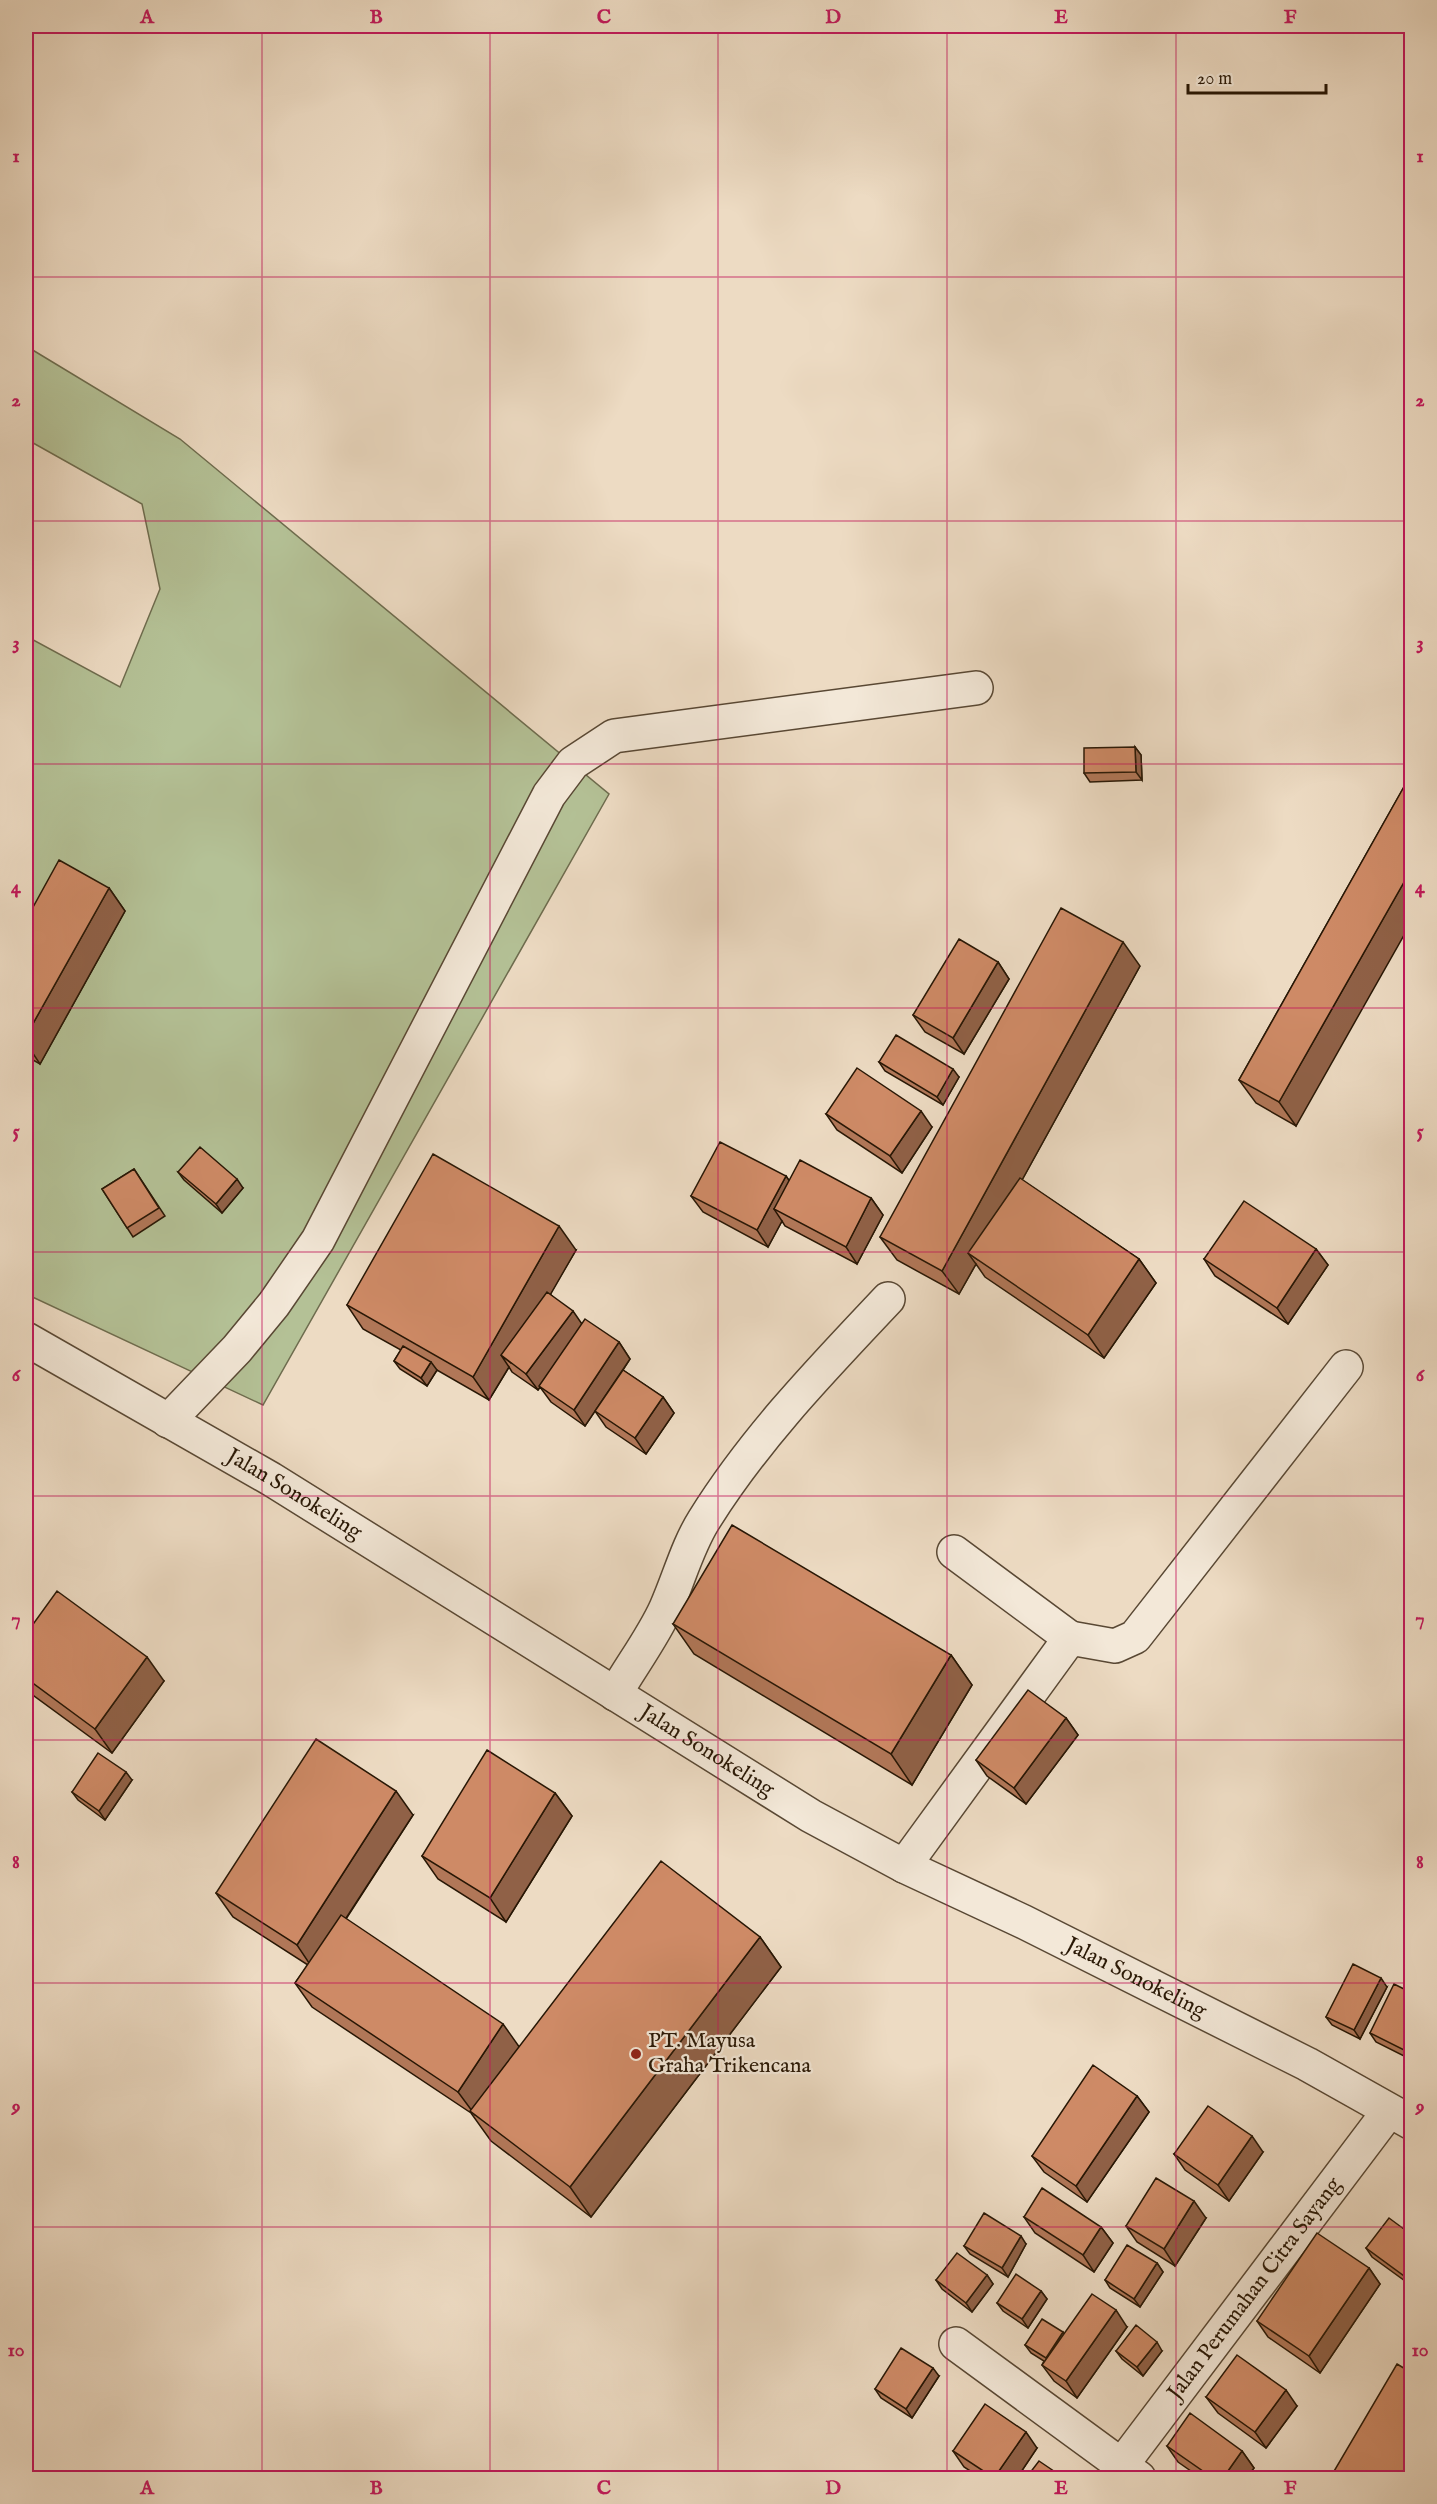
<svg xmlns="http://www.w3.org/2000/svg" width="1437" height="2504" viewBox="0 0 1437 2504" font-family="'IM FELL English',serif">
<rect width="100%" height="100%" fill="#eddbc3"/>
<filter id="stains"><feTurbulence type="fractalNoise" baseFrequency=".00333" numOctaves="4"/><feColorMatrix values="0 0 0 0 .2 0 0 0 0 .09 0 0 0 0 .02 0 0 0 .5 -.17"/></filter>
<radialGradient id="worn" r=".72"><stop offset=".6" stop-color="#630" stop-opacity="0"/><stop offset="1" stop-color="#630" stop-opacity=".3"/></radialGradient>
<path fill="#b4c196" stroke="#6e6c4e" stroke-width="1.5" d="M26 346 180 439 609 794 263 1405 26 1294V636L120 687 160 589 142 504 26 439Z"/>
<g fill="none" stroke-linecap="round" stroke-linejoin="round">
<defs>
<g id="minor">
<path id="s1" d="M26 1339 271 1479 811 1816 904 1866 1024 1922 1307 2064 1412 2123"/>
<path d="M168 1421 237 1349 274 1304 318 1240 549 795 573 763 614 736 976 688"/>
<path d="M954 1552 1070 1638"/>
<path d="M615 1694C631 1666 653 1637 666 1608 679 1579 687 1547 704 1520 755 1438 822 1369 888 1299"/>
<path d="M904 1866 1070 1638 1115 1646 1135 1637 1346 1367"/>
<path d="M956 2344 1139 2478"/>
<path id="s2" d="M1121 2466 1389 2111"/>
</g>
</defs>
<use href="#minor" stroke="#594834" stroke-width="36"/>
<use href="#minor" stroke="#f3e8d8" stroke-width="33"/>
</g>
<path fill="#b17758" stroke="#281705" stroke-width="1.5" d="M1135 747 1141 755 1142 780 1090 782 1084 773Z
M1405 785 1296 1126 1256 1103 1239 1080Z
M109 888 125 911 40 1064 26 1056V920Z
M998 962 1009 979 964 1054 925 1032 913 1015Z
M1140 966 1022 1180 1139 1259 1156 1283 1104 1358 985 1277 976 1264 959 1294 897 1260 880 1237Z
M879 1062 959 1077 943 1105 885 1071Z
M826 1114 932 1127 902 1173 837 1130Z
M134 1169 165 1216 133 1237 102 1189Z
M178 1172 243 1188 222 1213 184 1180Z
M786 1176 789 1181 871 1198 883 1215 857 1264 785 1226 782 1221 768 1247 703 1212 691 1196Z
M1316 1249 1328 1265 1288 1324 1215 1276 1204 1259Z
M576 1250 550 1294 582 1324 619 1342 630 1359 623 1370 663 1397 674 1413 646 1454 606 1427 595 1411 585 1426 551 1402 540 1387 538 1390 512 1372 509 1367 489 1400 437 1370 427 1386 400 1369 394 1361 401 1350 363 1329 347 1305Z
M673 1624 951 1655 972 1685 912 1785 694 1654Z
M26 1634 164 1681 112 1753 26 1690Z
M1066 1718 1078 1735 1026 1804 987 1776 976 1760Z
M132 1780 105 1820 78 1800 72 1792Z
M555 1793 572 1816 506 1922 438 1879 422 1856Z
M413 1815 346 1919 519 2047 760 1937 781 1967 591 2217 491 2141 471 2113 312 2007 295 1983 308 1965 233 1917 216 1893Z
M1387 1987 1360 2039 1332 2025 1326 2017Z
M1412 1993V2060L1376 2042 1370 2033Z
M1137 2096 1149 2112 1087 2202 1044 2172 1032 2156Z
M1263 2152 1229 2201 1185 2170 1174 2154Z
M1024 2217 1101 2227 1113 2243 1094 2272 1035 2233Z
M1206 2218 1175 2266 1137 2242 1126 2226Z
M1412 2235V2286L1372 2257 1366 2248Z
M1026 2244 1008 2277 970 2254 964 2246Z
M1157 2263 1163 2272 1140 2307 1110 2288 1105 2280Z
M1369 2268 1380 2284 1320 2373 1268 2337 1257 2321Z
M987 2275 993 2284 972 2312 942 2289 936 2280Z
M1041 2291 1047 2299 1028 2328 1003 2311 997 2303Z
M1127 2327 1077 2398 1054 2381 1042 2365 1044 2361 1031 2353 1025 2345 1064 2334Z
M1116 2351H1162L1143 2376 1122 2359Z
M939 2376 912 2418 881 2398 875 2389Z
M1206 2397 1297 2406 1266 2448 1218 2413Z
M1167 2446 1242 2451 1254 2468 1246 2478H1201L1178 2462Z
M1037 2448 1017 2478H981L964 2467 953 2451Z"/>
<path fill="#906147" stroke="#281705" stroke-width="1.5" d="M1135 747 1141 755 1142 780 1136 772Z
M1412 868V921L1296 1126 1279 1102Z
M109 888 125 911 40 1064 26 1043V1036Z
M1123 942 1140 966 978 1260 968 1253 976 1264 959 1294 942 1271Z
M998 962 1009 979 964 1054 953 1038Z
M953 1069 959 1077 943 1105 937 1097Z
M921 1111 932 1127 902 1173 890 1156Z
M786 1176 797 1192 774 1209 782 1221 768 1247 757 1230Z
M237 1179 243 1188 222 1213 216 1204Z
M871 1198 883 1215 857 1264 846 1247Z
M559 1226 576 1250 511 1363 501 1355 509 1367 489 1400 473 1377Z
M1316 1249 1328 1265 1288 1324 1277 1308Z
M1139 1259 1156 1283 1104 1358 1088 1335Z
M573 1311 584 1327 538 1390 526 1374Z
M619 1342 630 1359 585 1426 574 1410Z
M431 1362 437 1370 427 1386 421 1378Z
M663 1397 674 1413 646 1454 635 1438Z
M951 1655 972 1685 912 1785 891 1754Z
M147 1657 164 1681 112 1753 95 1729Z
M26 1709 32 1718 26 1726Z
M1066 1718 1078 1735 1026 1804 1014 1788Z
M126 1772 132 1780 105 1820 99 1811Z
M396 1791 413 1815 313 1969 297 1945Z
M555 1793 572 1816 506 1922 490 1898Z
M760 1937 781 1967 591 2217 570 2187Z
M1381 1978 1387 1987 1360 2039 1354 2030Z
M503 2024 520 2048 475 2115 458 2092Z
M1412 2040V2059L1406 2051Z
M1137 2096 1149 2112 1087 2202 1076 2186Z
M1252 2136 1263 2152 1229 2201 1218 2185Z
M1194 2201 1206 2218 1175 2266 1164 2249Z
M1101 2227 1113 2243 1094 2272 1083 2255Z
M1021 2236 1026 2244 1008 2277 1002 2268Z
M1157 2263 1163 2272 1140 2307 1134 2299Z
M1369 2268 1380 2284 1320 2373 1309 2356Z
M987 2275 993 2284 972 2312 966 2303Z
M1041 2291 1047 2299 1028 2328 1022 2319Z
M1116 2310 1127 2327 1077 2398 1066 2381Z
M1063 2332 1068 2340 1052 2366 1046 2358Z
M1157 2342 1162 2351 1143 2376 1137 2367Z
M933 2368 939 2376 912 2418 906 2409Z
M1286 2390 1297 2406 1266 2448 1255 2432Z
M1026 2432 1037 2448 1017 2478H994Z
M1242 2451 1254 2468 1246 2478H1223Z"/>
<path fill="#ce8a66" stroke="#281705" stroke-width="1.5" d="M1135 747 1136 772 1084 773V748Z
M1405 785 1412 789V868L1279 1102 1239 1080Z
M59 860 109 888 26 1036V920Z
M1061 908 1123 942 942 1271 880 1237Z
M959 939 998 962 953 1038 913 1015Z
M896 1035 953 1069 937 1097 879 1062Z
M857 1068 921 1111 890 1156 826 1114Z
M720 1142 786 1176 757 1230 691 1196Z
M200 1147 237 1179 216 1204 178 1172Z
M433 1154 559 1226 473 1377 347 1305Z
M800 1160 871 1198 846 1247 774 1209Z
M134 1169 159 1208 127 1228 102 1189Z
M1020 1178 1139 1259 1088 1335 968 1253Z
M1244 1201 1316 1249 1277 1308 1204 1259Z
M547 1292 573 1311 526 1374 501 1355Z
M585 1319 619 1342 574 1410 539 1386Z
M403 1346 431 1362 421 1378 394 1361Z
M623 1370 663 1397 635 1438 595 1411Z
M732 1525 951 1655 891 1754 673 1624Z
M57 1591 147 1657 95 1729 26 1678V1634Z
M1028 1690 1066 1718 1014 1788 976 1760Z
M316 1739 396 1791 297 1945 216 1893Z
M487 1750 555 1793 490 1898 422 1856Z
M98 1753 126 1772 99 1811 72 1792Z
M661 1861 760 1937 570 2187 470 2111Z
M341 1915 503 2024 458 2092 295 1983Z
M1353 1964 1381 1978 1354 2030 1326 2017Z
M1394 1984 1412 1993V2040L1406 2051 1370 2033Z
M1093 2065 1137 2096 1076 2186 1032 2156Z
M1208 2106 1252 2136 1218 2185 1174 2154Z
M1156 2178 1194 2201 1164 2249 1126 2226Z
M1042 2188 1101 2227 1083 2255 1024 2217Z
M984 2213 1021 2236 1002 2268 964 2246Z
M1389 2218 1412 2235 1411 2281 1366 2248Z
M1317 2233 1369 2268 1309 2356 1257 2321Z
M1127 2245 1157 2263 1134 2299 1105 2280Z
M957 2253 987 2275 966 2303 936 2280Z
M1016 2274 1041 2291 1022 2319 997 2303Z
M1092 2294 1116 2310 1066 2381 1042 2365Z
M1042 2319 1063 2332 1046 2358 1025 2345Z
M1136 2325 1157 2342 1137 2367 1116 2351Z
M901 2348 933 2368 906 2409 875 2389Z
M1237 2355 1286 2390 1255 2432 1206 2397Z
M1397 2364 1412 2373V2478H1330Z
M985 2404 1026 2432 994 2478 953 2451Z
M1190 2413 1242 2451 1223 2478H1213L1167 2446Z
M1039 2461 1064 2478H1026Z"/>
<path fill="none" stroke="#c2185b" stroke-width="1.5" stroke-opacity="0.55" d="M262 26V2478M490 26V2478M718 26V2478M947 26V2478M1176 26V2478M26 277H1412M26 521H1412M26 764H1412M26 1008H1412M26 1252H1412M26 1496H1412M26 1740H1412M26 1983H1412M26 2227H1412"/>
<circle fill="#8f2418" stroke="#f3e8d8" stroke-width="2" cx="636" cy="2054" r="6"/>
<g text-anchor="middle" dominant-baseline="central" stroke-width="4.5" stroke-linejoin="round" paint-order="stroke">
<g font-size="22" fill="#281705" stroke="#f3e8d8">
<text stroke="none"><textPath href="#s1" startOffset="310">Jalan Sonokeling</textPath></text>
<text stroke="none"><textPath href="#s1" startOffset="796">Jalan Sonokeling</textPath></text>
<text stroke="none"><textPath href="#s1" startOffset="1282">Jalan Sonokeling</textPath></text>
<text stroke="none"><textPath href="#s2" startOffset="222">Jalan Perumahan Citra Sayang</textPath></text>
</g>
<g font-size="22" fill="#281705" stroke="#f3e8d8" text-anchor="start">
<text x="648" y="2041">PT. Mayusa<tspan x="648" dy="25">Graha Trikencana</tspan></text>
</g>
</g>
<rect width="1437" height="2504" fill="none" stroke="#eddbc3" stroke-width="66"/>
<path d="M1188 84v9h138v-9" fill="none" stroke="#281705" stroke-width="3"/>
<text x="1197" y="84" font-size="18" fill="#281705" stroke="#f3e8d8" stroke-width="4.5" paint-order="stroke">20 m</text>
<rect x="33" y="33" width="1371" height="2438" fill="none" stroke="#c2185b" stroke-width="2"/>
<g font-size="20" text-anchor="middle" font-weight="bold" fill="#c2185b">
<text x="147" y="23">A</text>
<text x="376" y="23">B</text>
<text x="604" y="23">C</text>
<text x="833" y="23">D</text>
<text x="1061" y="23">E</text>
<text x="1290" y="23">F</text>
<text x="16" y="162">1</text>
<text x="1420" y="162">1</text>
<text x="16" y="406">2</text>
<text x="1420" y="406">2</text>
<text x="16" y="649">3</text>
<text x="1420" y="649">3</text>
<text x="16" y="893">4</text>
<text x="1420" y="893">4</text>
<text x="16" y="1137">5</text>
<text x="1420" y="1137">5</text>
<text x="16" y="1381">6</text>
<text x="1420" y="1381">6</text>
<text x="16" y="1625">7</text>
<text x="1420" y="1625">7</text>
<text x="16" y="1868">8</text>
<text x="1420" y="1868">8</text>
<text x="16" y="2112">9</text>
<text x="1420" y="2112">9</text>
<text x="16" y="2356">10</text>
<text x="1420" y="2356">10</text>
<text x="147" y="2494">A</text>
<text x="376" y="2494">B</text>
<text x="604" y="2494">C</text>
<text x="833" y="2494">D</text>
<text x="1061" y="2494">E</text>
<text x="1290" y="2494">F</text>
</g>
<rect width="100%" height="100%" filter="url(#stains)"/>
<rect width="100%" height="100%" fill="url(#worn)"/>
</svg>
